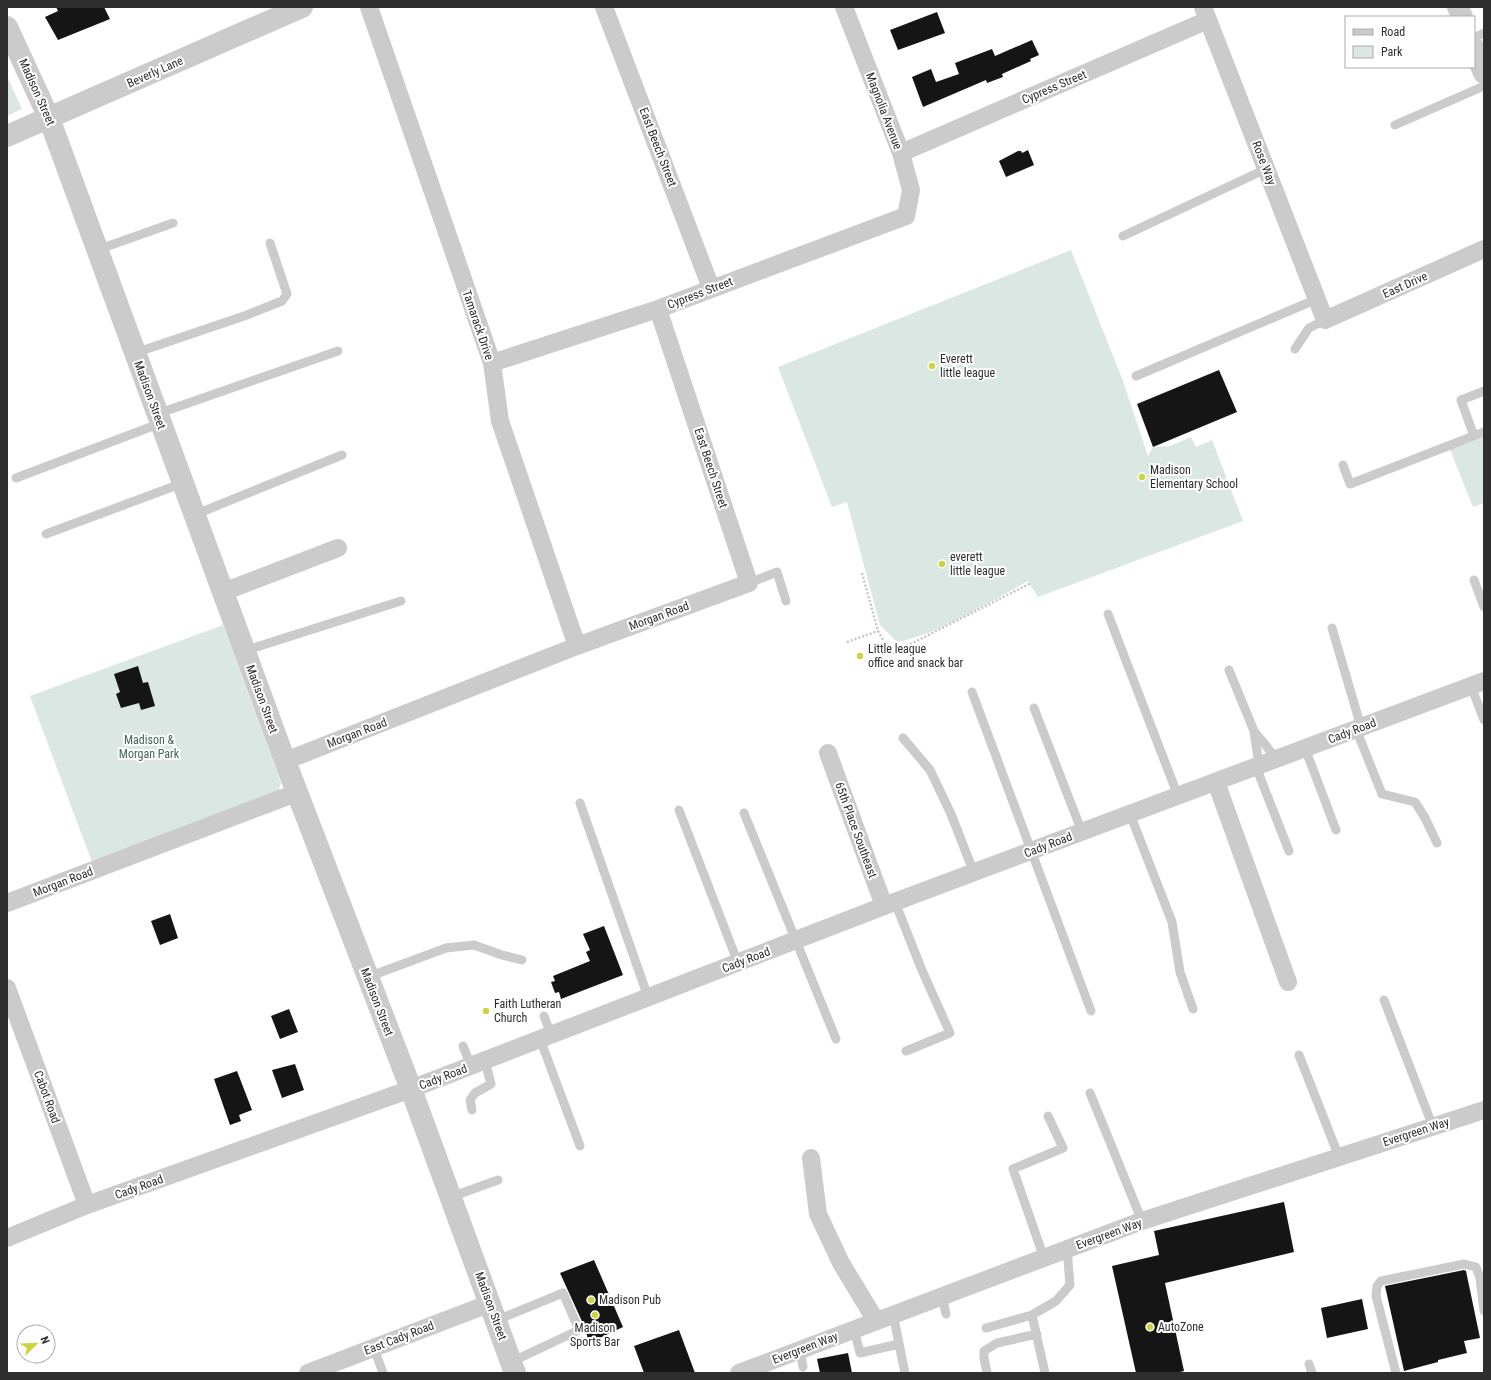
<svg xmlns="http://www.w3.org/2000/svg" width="1491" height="1380" viewBox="0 0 1491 1380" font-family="'Roboto Condensed',sans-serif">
<rect width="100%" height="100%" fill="#fff"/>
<path fill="#dbe7e2" d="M7 76 22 109 7 116Z
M1071 250 1123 381 1148 456 1153 447 1170 446 1191 437 1196 447 1212 440 1243 521 1038 597 1028 581C989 602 940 634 897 642L880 625 847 502 832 507 778 367Z
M1484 437V503L1473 507 1449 447 1456 448Z
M223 625 281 783 278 792 92 862 30 696Z"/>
<path fill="#151515" d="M56 7H104L110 19 58 40 45 17 58 11Z
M937 12 945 33 898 50 890 30Z
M1032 40 1039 55 1030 59 1031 61 1002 74 1003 77 987 83 986 80 923 107 912 77 931 69 936 82 959 74 955 63 992 49 995 56Z
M1028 150 1034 165 1006 177 999 161 1018 151H1021L1022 153Z
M1219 370 1237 412 1153 447 1137 404Z
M138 666 143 683 148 682 155 706 141 710 139 703 121 708 116 694 120 692 114 674Z
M170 914 178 938 160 945 151 921Z
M604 926 623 975 561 999 559 992 555 993 551 982 555 981 553 976 590 961 586 952 590 950 583 934Z
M289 1009 298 1032 280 1039 271 1016Z
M295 1064 304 1090 282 1098 272 1070Z
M237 1071 252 1110 239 1115 241 1121 230 1125 214 1079Z
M1284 1202 1294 1252 1165 1283 1184 1371 1176 1373H1136L1112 1266 1159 1255 1154 1231Z
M594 1260 623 1327 589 1343 585 1328 560 1273Z
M1464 1270 1466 1271 1480 1338 1464 1341 1467 1353 1438 1360V1362L1404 1371 1385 1286Z
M1362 1299 1368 1329 1327 1338 1321 1308Z
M679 1330 695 1373H644L634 1346Z
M848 1353 852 1373H820L817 1359Z"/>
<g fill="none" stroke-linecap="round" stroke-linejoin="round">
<path stroke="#c5c5c5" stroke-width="2.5" stroke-dasharray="2 2" stroke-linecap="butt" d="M862 573 878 631 891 654 1031 583
M847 642 878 631"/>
<path stroke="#cbcbcb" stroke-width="9" d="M1474 38 1484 33
M1395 125 1484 86
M1123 236 1266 169
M97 250 173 223
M1295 349 1309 328 1325 320
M135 353 247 315 282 301 287 294 270 243
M1136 376 1317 299
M157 414 338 351
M1474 436 1461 400 1484 391
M1343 465 1350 484 1484 432
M16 478 161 423
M194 515 342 455
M46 534 183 483
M1474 580 1484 607
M749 583 777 572 786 601
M1108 614 1178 796
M1332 628 1361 727
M244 651 401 601
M1229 670 1254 731
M1471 686 1484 720
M972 692 1091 1011
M1034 708 1082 832
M1356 729 1382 794 1415 802 1425 818 1437 843
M903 738 930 770 951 814 974 873
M1305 748 1336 830
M1279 758 1271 752 1254 731 1258 758 1256 767 1289 851
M580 803 648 997
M679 810 738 963
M744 813 836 1039
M1130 814 1172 922 1180 972 1193 1009
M895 902 921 968 950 1033 906 1051
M368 977 446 948 474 945 502 955 522 960
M1384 1000 1433 1127
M544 1016 551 1035
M540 1039 580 1146
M463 1046 471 1066
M1299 1055 1339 1157
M1090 1093 1142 1221
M472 1110 470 1100 475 1093 491 1084 485 1061
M451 1197 498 1180
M1044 1258 1013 1169 1063 1148 1048 1116
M942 1296 946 1314
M893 1314 905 1373
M1032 1315 1056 1301 1070 1285 1067 1249
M497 1320 563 1293 579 1330 511 1362
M986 1328 1032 1315 1045 1373
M854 1329 860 1353 899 1344
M374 1348 383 1373
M800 1350 803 1367
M1309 1364 1312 1373
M987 1373 984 1358V1351L997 1343 1037 1334
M1396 1373 1376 1296 1377 1286 1381 1281 1464 1264 1476 1267 1480 1278 1484 1311"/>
<path stroke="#cbcbcb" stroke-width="18" d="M369 7 492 363 500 421 577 646
M604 7 711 288
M1203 7 1325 320 1484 249
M901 153 1208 20
M492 363 658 309 906 216 911 190 901 153 844 7
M223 592 338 548
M828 753 884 906
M1216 782 1288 982
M7 903 296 793 285 761 577 646 749 583 658 309
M7 988 87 1205
M811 1158 818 1214 841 1263 876 1321
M7 1238 87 1205 411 1089 884 906 1484 681
M308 1373 491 1303
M739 1373 1139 1222 1484 1110"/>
<path stroke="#cbcbcb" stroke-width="22" d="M1458 7 1462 17
M7 27 49 118 285 761 411 1089 515 1373
M1474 48 1484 73
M7 136 302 7"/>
</g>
<g fill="#ccd541" stroke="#fff" stroke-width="1.5">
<circle cx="932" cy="366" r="4"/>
<circle cx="1142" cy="477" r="4"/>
<circle cx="942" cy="564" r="4"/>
<circle cx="860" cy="656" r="4"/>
<circle cx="486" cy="1011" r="4"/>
<circle cx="591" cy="1300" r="4"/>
<circle cx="595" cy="1315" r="4"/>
<circle cx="1150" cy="1327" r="4"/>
</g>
<g text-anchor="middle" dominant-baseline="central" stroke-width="4" stroke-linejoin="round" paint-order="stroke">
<g font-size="12" fill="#2e2e2e" stroke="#fff">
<text transform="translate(155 72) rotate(-24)">Beverly Lane</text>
<text transform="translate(1054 87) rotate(-23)">Cypress Street</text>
<text transform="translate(37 92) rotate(66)">Madison Street</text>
<text transform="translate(884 111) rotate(69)">Magnolia Avenue</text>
<text transform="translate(658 147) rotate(69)">East Beech Street</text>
<text transform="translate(1264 163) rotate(69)">Rose Way</text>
<text transform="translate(1405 285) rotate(-24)">East Drive</text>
<text transform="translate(700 293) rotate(-21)">Cypress Street</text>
<text transform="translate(478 325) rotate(71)">Tamarack Drive</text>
<text transform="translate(150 395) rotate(70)">Madison Street</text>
<text transform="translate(711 468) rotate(72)">East Beech Street</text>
<text transform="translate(659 616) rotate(-20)">Morgan Road</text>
<text transform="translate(262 699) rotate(70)">Madison Street</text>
<text transform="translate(1352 731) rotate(-21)">Cady Road</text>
<text transform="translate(357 733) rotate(-21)">Morgan Road</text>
<text transform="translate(856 830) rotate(70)">65th Place Southeast</text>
<text transform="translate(1048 845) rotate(-21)">Cady Road</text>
<text transform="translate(63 882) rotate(-21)">Morgan Road</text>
<text transform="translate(746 960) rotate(-21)">Cady Road</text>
<text transform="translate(377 1002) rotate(69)">Madison Street</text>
<text transform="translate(443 1077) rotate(-21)">Cady Road</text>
<text transform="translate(47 1097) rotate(70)">Cabot Road</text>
<text transform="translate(1416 1132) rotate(-18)">Evergreen Way</text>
<text transform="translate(139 1187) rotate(-20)">Cady Road</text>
<text transform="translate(1109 1234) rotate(-20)">Evergreen Way</text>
<text transform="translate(491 1306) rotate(70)">Madison Street</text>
<text transform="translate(399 1338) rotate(-21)">East Cady Road</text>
<text transform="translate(805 1348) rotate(-21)">Evergreen Way</text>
</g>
<g font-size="12" fill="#2e2e2e" stroke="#fff" text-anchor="start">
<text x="940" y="359">Everett<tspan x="940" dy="14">little league</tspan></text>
<text x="1150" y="470">Madison<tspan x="1150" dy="14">Elementary School</tspan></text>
<text x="950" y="557">everett<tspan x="950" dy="14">little league</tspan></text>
<text x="868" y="649">Little league<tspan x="868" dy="14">office and snack bar</tspan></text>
<text x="494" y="1004">Faith Lutheran<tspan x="494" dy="14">Church</tspan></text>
<text x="599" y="1300">Madison Pub</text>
<text x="1158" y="1327">AutoZone</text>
<text x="595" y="1328" text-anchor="middle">Madison<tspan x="595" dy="14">Sports Bar</tspan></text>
</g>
<g font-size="12" fill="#406659" stroke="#fff">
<text x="149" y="740">Madison &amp;<tspan x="149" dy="14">Morgan Park</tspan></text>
</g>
</g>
<rect width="1491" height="1380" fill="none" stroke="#2e2e2e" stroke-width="16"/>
<rect x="1345" y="16" width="130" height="52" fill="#ffffff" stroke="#ababab"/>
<rect x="1353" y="29" width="20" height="6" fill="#cbcbcb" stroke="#ababab"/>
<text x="1381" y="36" font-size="12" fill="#2e2e2e">Road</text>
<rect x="1353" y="46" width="20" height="12" fill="#dbe7e2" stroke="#ababab"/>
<text x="1381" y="56" font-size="12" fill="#2e2e2e">Park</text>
<g transform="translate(36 1344) rotate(67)"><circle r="19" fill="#ffffff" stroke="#ababab"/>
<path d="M0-3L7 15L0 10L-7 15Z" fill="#ccd541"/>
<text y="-6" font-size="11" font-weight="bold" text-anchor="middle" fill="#2e2e2e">N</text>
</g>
</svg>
